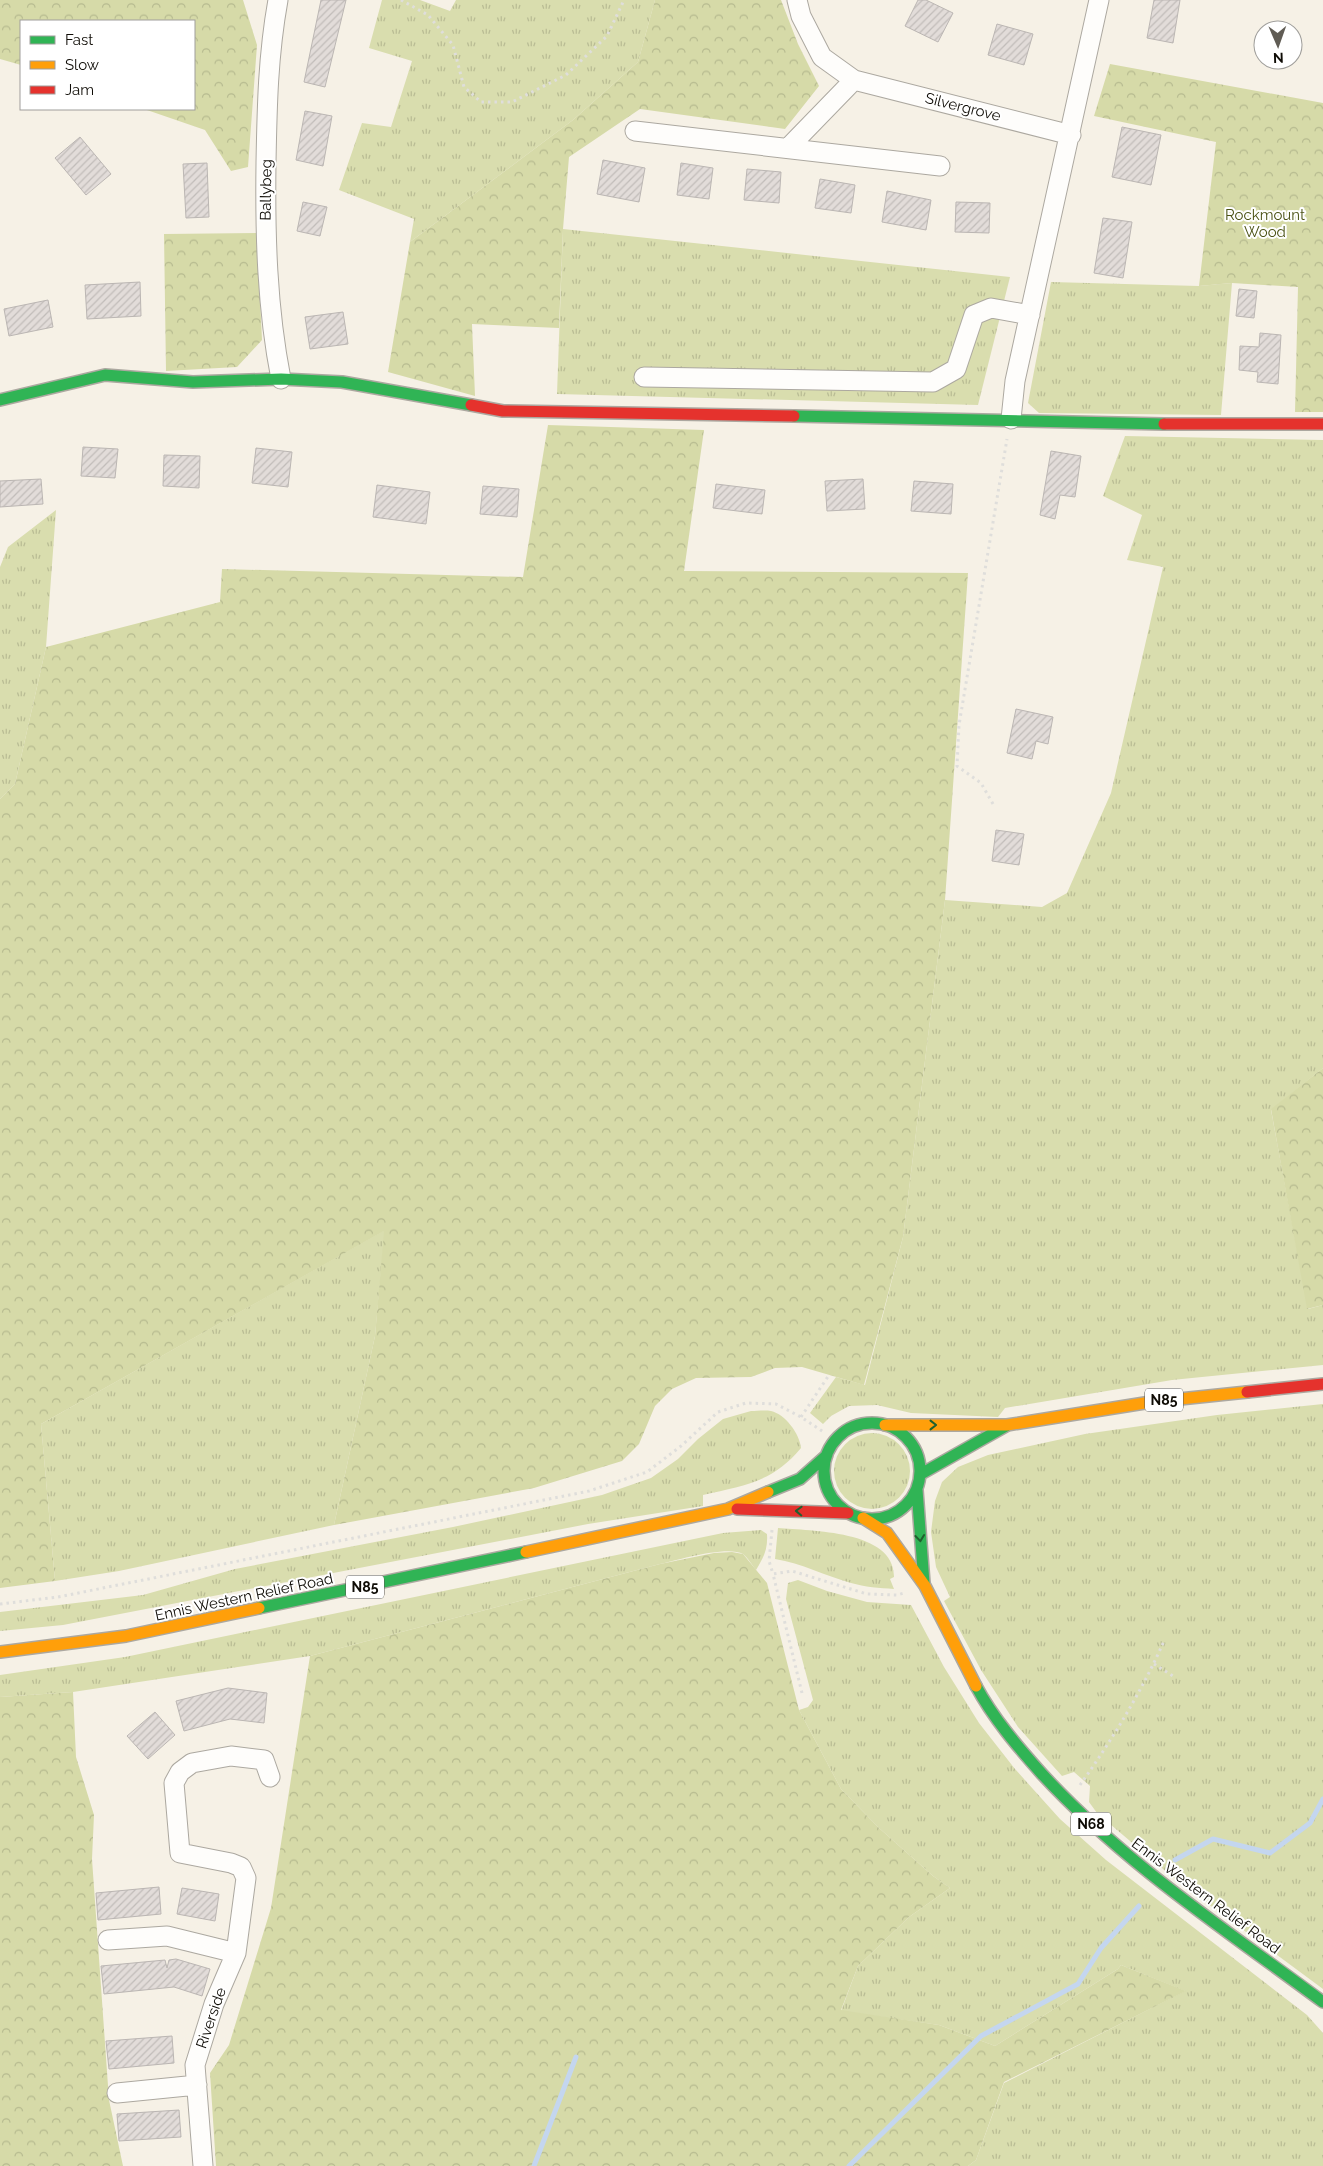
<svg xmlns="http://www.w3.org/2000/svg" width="1323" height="2166" viewBox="0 0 1323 2166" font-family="Raleway,sans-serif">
<defs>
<pattern id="grass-tufts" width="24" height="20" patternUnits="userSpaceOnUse" patternTransform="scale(1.25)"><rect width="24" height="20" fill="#d9ddae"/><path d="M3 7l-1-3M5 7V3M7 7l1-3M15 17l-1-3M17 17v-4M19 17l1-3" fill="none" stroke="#b9bc94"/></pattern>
<pattern id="forest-crowns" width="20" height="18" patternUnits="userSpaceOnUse" patternTransform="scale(1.25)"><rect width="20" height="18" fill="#d6daa8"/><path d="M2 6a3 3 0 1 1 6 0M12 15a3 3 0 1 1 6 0" fill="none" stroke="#b6ba8f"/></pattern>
<pattern id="building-hatch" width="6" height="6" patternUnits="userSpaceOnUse" patternTransform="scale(1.25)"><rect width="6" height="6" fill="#e2dcd9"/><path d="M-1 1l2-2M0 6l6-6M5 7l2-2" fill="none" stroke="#c1bcb9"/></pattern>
</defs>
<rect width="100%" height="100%" fill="#f6f1e6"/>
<path fill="url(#grass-tufts)" d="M382 0H420L450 11 456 0H655L638 62 573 120 410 242 414 219 339 190 362 123 391 127 412 61 369 48Z
M563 229 1010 277 978 405 557 394Z
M1051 282 1199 286 1232 283 1221 415 1039 413 1028 403Z
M1125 436 1323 440V1068L1271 1110 1308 1309 1323 1305V1365L1172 1380 1005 1408 998 1417 911 1413 877 1405 849 1406 831 1416 823 1424 810 1413 836 1377 865 1385 903 1237 945 900 1042 907 1067 893 1111 793 1163 567 1127 560 1142 515 1103 496Z
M56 510 46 647 15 784 0 799V567L8 547Z
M385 1230 375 1336 334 1525 119 1571 55 1581 41 1424Z
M1323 1404V1989L1176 1880 1097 1813 1089 1802 1090 1786 1074 1772 1062 1776 1018 1727 981 1670 944 1601 950 1597 936 1567 931 1532 935 1501 942 1482 958 1467 988 1455 1085 1434 1217 1415Z
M751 1411C757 1411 765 1410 771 1411 785 1414 800 1434 801 1448 772 1483 744 1485 703 1495V1506L588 1524 63 1625 0 1631V1612L143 1595 235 1569 453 1527 602 1495 651 1478 678 1459 698 1439 723 1419Z
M834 1471a38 38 0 1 1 76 0a38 38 0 1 1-76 0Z
M778 1528C811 1531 895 1530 894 1577L890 1579 894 1589C879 1588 865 1587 851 1583 825 1576 802 1563 775 1559Z
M761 1530 767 1534C768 1549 764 1557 756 1570 752 1565 748 1558 743 1554 728 1545 677 1560 660 1564L310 1656 73 1692 0 1697V1675L125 1657 723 1533Z
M798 1580 827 1591 867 1602 911 1605 944 1667 979 1723 1015 1769 1060 1819 1106 1860 1307 2015 1323 2033V2166H968L976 2160 1004 2083 1185 1991 1121 1965 1118 1969 995 2046 939 2025 841 2011 858 1966 909 1917 950 1888 933 1876 879 1828 841 1789 799 1710 808 1707 813 1700 786 1599 788 1583Z"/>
<path fill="url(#forest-crowns)" d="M0 0H243L257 45 248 167 231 171 205 130 144 109H194V21H21V65L0 59Z
M655 0H781L798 44 819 86 785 129 640 109 569 157 563 229 559 328 472 324 475 396 388 372 410 242 573 120 638 62Z
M1110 64 1323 103V412H1295L1298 287 1232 283 1199 286 1216 142 1094 116Z
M257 233 262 340 237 367 166 371 164 234Z
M548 425 704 430 684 571 968 573 945 900 903 1237 864 1385 802 1367 775 1368 751 1377 696 1378 672 1389 655 1406 639 1444 622 1461 534 1488 334 1525 375 1336 384 1231 41 1424 55 1581 0 1588V799L15 784 46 647 220 602 222 569 523 577Z
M1323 1068V1305L1307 1309 1271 1109Z
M732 1552 743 1554 767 1583 799 1710 841 1789 879 1828 933 1876 950 1888 909 1917 858 1966 841 2010 939 2025 995 2046 1118 1969 1121 1965 1186 1991 1004 2082 976 2160 968 2166H216L210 2073 229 2045 271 1908 310 1656 660 1564 714 1553Z
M73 1692 76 1757 94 1815 92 1859 109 2100 123 2166H0V1697Z"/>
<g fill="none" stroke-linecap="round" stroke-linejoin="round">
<path stroke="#c4d6ef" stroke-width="5" d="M1175 1860 1213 1839 1270 1853 1310 1823 1323 1799
M534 2166 576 2057
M849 2166 981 2036 1078 1984 1101 1948 1139 1906"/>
</g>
<path fill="url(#building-hatch)" stroke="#bbb6b3" d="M321 0H346L325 87 304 82Z
M918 0H926L953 13 938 42 905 26Z
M1154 0H1180L1173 43 1147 38Z
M997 24 1033 34 1024 65 988 55Z
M305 111 332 116 323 166 296 160Z
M1122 127 1161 135 1151 185 1112 177Z
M80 137 111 174 86 195 55 158Z
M603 160 645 168 639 202 597 194Z
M207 163 209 217 186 218 183 164Z
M681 163 713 168 709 199 677 195Z
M747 169 781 172 779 203 744 200Z
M820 179 855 185 851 213 815 208Z
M887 191 931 200 926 230 882 222Z
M303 202 327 207 320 236 297 231Z
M956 202 990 203 989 233 955 232Z
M1103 218 1132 222 1123 278 1094 273Z
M140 282 141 316 87 319 85 285Z
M1239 289 1257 291 1254 318 1236 316Z
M48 300 53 327 9 336 4 309Z
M343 312 348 344 310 349 305 317Z
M1260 333 1281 335 1278 384 1257 382 1258 372 1239 370 1240 346 1259 347Z
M83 447 118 449 115 478 81 476Z
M256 448 292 452 288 487 252 483Z
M1051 451 1081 456 1075 497 1060 495 1055 519 1040 515Z
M164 455 200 456 199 488 163 486Z
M41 479 43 504 0 507V481Z
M863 479 865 509 827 511 825 481Z
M914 481 953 484 951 514 911 511Z
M716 484 765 490 762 514 713 508Z
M377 485 430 492 426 524 373 517Z
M483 486 519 489 517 517 480 514Z
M1016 709 1053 717 1048 744 1036 741 1032 759 1007 753Z
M996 830 1024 834 1019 865 992 861Z
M228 1688 267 1693 264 1723 230 1719 184 1731 176 1701Z
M155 1712 175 1735 148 1759 127 1736Z
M159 1887 161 1914 98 1920 96 1893Z
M182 1888 219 1894 215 1921 177 1914Z
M176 1959 210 1969 202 1996 174 1987 104 1994 101 1966 165 1960 167 1968 169 1960Z
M172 2036 174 2063 109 2069 106 2041Z
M179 2110 181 2137 119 2141 117 2114Z"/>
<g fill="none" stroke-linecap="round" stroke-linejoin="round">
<defs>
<path id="street" d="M278 0C268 55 267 107 266 163 265 235 267 308 281 379
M797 0 801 16 822 57 854 80 1071 135
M635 131 940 166
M788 148 854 80
M644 377 933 382 956 369 974 315 991 308 1030 315
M1011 419 1015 381 1099 0
M108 1940 167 1936 236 1953
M117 2093 197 2085
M203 2166 195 2065 214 2004 236 1953 246 1878 241 1867 231 1863 180 1853 174 1783 180 1772 192 1763 231 1756 264 1760 270 1777"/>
<path id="fast" d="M0 400 105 375 193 382 281 379 342 382 471 405
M794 416 1164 424
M824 1471a48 48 0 1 1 96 0a48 48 0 1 1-96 0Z
M921 1474 1006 1426
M917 1490 924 1583
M768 1492 800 1479 827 1455
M259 1608 526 1552
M976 1686C993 1718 1018 1747 1042 1774 1124 1863 1226 1930 1323 2002"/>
<path id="slow" d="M885 1425H1007L1151 1402 1247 1392
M863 1518 887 1533 925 1586 976 1686
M526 1552 728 1509 768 1492
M0 1652 126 1636 259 1608"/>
<path id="jam" d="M471 405 503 411 794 416
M1164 424H1323
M1247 1392 1323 1384
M737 1509 848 1513"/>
</defs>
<use href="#street" stroke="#aca8a0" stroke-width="21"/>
<use href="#fast" stroke="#aca8a0" stroke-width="14"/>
<use href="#slow" stroke="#aca8a0" stroke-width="14"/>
<use href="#jam" stroke="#aca8a0" stroke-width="14"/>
<path stroke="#dfdedb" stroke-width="3" stroke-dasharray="2.5 4" stroke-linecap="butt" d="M401 0 428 15 453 45 464 87 481 102H512L566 75 607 36 624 0
M993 804 981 783 957 766 959 725 1007 439
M801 1417 829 1375
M772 1530 769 1561 773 1574
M0 1604 58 1597 589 1491 647 1472 681 1446 718 1412 746 1403 776 1404 801 1417 825 1433
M1154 1664 1173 1676
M802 1693 773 1574 792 1571 867 1594 897 1595 904 1593
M1080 1785C1112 1740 1142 1691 1164 1641"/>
<use href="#street" stroke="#fefdfb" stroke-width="19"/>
<use href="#fast" stroke="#30b455" stroke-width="11"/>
<use href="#slow" stroke="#ff9f0a" stroke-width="11"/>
<use href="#jam" stroke="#e5322d" stroke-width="11"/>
</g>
<defs><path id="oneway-chevron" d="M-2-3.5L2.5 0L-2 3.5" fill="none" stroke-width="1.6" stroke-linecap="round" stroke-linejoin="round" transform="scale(1.25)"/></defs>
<g stroke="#20602e">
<use href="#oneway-chevron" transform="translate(933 1425)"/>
<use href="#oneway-chevron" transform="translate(799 1511) rotate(-178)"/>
<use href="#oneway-chevron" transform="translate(920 1538) rotate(84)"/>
</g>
<g text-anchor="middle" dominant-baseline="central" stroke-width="4" stroke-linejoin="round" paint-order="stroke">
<g fill="#fff" stroke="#575551" stroke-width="1">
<rect x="1145" y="1388.5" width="38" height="23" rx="4"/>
<rect x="346" y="1575.5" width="38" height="23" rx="4"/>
<rect x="1071" y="1812.5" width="40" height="23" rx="4"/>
</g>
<g font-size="14" font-weight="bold" fill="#0f0c06">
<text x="1164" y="1400">N85</text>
<text x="365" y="1587">N85</text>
<text x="1091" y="1824">N68</text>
</g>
<g font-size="15" fill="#0f0c06" stroke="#fff">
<text transform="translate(963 107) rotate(14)">Silvergrove</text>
<text transform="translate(266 190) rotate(-89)">Ballybeg</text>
<text transform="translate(244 1597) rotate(-12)">Ennis Western Relief Road</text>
<text transform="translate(1206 1896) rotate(37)">Ennis Western Relief Road</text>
<text transform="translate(211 2018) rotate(-71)">Riverside</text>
</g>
<g font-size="15" fill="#4b5215" stroke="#fff">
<text x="1265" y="215">Rockmount<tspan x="1265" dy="17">Wood</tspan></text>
</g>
</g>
<rect x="20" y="20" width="175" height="90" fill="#ffffff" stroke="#9f9e9b"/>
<rect x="30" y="36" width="25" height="8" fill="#30b455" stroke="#9f9e9b"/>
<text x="65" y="45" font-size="15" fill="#0f0c06">Fast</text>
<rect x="30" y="61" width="25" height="8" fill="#ff9f0a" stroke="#9f9e9b"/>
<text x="65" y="70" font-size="15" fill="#0f0c06">Slow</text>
<rect x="30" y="86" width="25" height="8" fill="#e5322d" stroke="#9f9e9b"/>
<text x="65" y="95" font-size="15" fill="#0f0c06">Jam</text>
<g transform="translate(1278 45) rotate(178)"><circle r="24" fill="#ffffff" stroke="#9f9e9b"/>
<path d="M0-4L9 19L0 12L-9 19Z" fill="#605c54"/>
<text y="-8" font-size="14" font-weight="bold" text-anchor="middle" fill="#0f0c06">N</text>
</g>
</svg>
